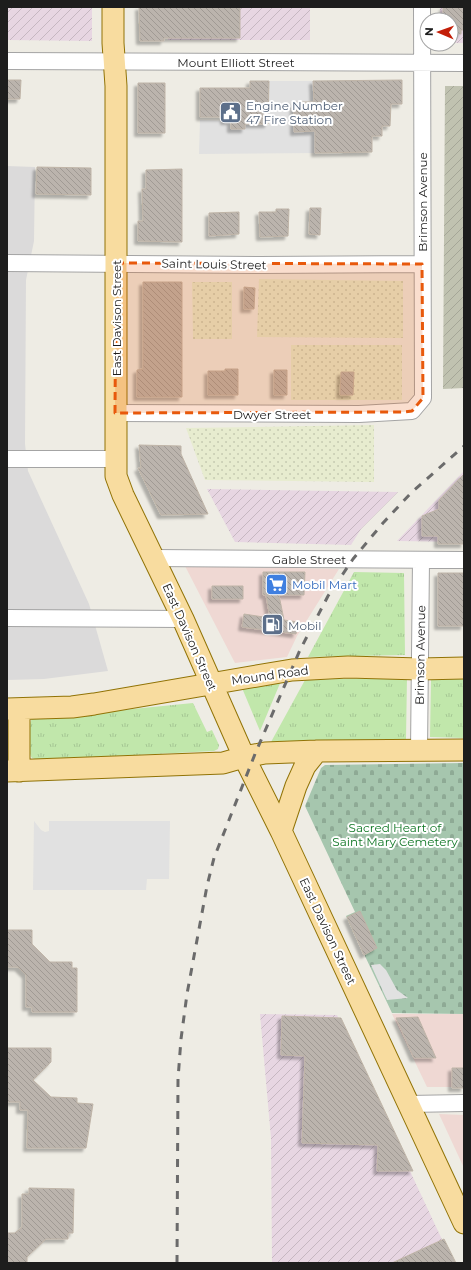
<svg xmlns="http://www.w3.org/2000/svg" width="471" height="1270" viewBox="0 0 471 1270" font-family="Montserrat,sans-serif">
<defs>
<pattern id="industrial-furrows" width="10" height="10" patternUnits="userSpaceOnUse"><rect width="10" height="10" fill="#e7d6e2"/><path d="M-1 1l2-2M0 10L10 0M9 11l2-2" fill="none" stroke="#c6b7c1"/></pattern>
<pattern id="construction-furrows" width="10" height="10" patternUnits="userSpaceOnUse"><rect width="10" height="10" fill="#c0c2b0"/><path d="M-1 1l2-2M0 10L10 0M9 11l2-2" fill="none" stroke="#a5a697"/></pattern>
<pattern id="farmland-dots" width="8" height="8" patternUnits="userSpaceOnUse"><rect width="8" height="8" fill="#e7eccf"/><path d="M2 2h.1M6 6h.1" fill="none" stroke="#c6cab1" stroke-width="1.8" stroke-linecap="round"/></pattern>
<pattern id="grass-tufts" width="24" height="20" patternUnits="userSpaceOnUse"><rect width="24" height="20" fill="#c1e7ab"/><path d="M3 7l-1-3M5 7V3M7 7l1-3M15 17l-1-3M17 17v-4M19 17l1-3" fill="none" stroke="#a5c693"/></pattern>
<pattern id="cemetery-stones" width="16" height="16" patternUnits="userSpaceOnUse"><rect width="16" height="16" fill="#a6c6ae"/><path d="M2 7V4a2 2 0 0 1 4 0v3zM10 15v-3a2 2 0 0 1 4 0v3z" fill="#8eaa95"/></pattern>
<pattern id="building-back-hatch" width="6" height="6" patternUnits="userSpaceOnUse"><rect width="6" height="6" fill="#bbb4ad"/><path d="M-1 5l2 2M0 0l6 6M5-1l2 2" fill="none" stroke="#a09a94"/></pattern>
<filter id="shadow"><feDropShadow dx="-3.5" dy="3.5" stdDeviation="1" flood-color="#0004"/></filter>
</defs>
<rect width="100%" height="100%" fill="#eeece4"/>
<path fill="#dbdada" d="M7 166 35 167 34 241 26 280 25 444 28 471 89 604 108 671 44 679 7 680Z"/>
<path fill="#efd8d3" d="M185 566 339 569 297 636 287 657 235 663Z
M392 1014H464V1087H427Z
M439 1114 464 1115V1168Z"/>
<path fill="url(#industrial-furrows)" d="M7 7H92V41L7 40Z
M168 7H310V40H168Z
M440 7H464V43H451V20H440Z
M464 471V542L397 541Z
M207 489 398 492 361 529 351 545 235 542Z
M260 1014 337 1015 453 1263H272L271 1138Z"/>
<path fill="url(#construction-furrows)" d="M445 86H464V388L443 389Z"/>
<path fill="url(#farmland-dots)" d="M259 279 403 281V338L257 337Z
M192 282H232V339H193Z
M291 345H402V400H291Z
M374 425V482L205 480 186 428Z"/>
<path fill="url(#grass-tufts)" d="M354 572 404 573 405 655 308 657Z
M464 676V738L430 737 431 680Z
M407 677 406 739 271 742 305 680Z
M281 681 260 731 242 688Z
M193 703 207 732 212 730 219 745 218 749 214 751 38 760 32 758C27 752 27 725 32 719Z"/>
<path fill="url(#cemetery-stones)" d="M464 763V1014L392 1013 346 916 355 912 305 806 321 768 325 765Z"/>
<path fill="#e1e1e1" d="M269 81H313L314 102H294V131H315V153L199 154 200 120 230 121V129H244V125L268 124 269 126Z
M34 821 41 830 45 832 49 831V821H170L169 879H147L146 890H33Z
M380 964 386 970 397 990 408 998 387 1000 371 965Z"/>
<path fill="url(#building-back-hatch)" stroke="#bfb4a7" filter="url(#shadow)" d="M139 7H240V38H164V41H140Z
M443 7H464V30H461V34H451V20H443Z
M7 80H21L20 99H7Z
M402 80V104H391L390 126H382V136H372V152L315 153V131L294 132V102H314L313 81Z
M250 81H269L268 124H245V129H231V121H224V117H200V88H250Z
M138 83H165V133H138Z
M37 167 91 168V195L36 194Z
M182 169V242L138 241V221H143L142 189H146V170Z
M310 208H321L320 235 309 234Z
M276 209H289L288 236 260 237 259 212H276Z
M239 212V234L209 236V213Z
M143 282H182V397H137V370L143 369Z
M244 287 255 288 254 309H244Z
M225 369H238V395H208V371H225Z
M274 370H287V395H274Z
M341 372H354L353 395H340Z
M139 445 181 446V454L208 514 161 515 138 468H141Z
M464 474V544H438V536H422V516L439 509V500Z
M263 572H305L304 595H279L284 620 298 622 296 634 242 627 244 614 270 618 266 595H263Z
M438 573H464V626H438Z
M212 586H243V599H212Z
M360 911 377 948 364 955 347 917Z
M7 930H32V944L50 962H72V968H77V1012H32V1007H26V975L18 967H7Z
M282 1016 341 1018 413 1171H377L378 1145 302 1143 305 1056 281 1055Z
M418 1017 436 1058H414L396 1018Z
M7 1048H51V1062L33 1080 51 1097 77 1098V1103L93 1104 86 1148H27L28 1110H20V1102H7Z
M452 1068H464V1088H452Z
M29 1188 74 1189 73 1233H68V1239H46L27 1257V1263H7V1233H15L22 1227V1194H29Z
M444 1239 456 1263H392Z"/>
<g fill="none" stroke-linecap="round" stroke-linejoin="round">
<defs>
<path id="minor" d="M7 61 464 63
M7 263 260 265 422 264
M115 413 359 414 412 411 423 398 422 7
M7 459H116
M154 558 464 560
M7 618 183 619
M419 750 421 560
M409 1104 464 1103"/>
<path id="major" d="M113 7V43L116 86V476L123 495 183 619 244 757 281 831 464 1223
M7 709 72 707 94 704 292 670 348 667 420 669 464 668
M19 709V771
M7 771 223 763 244 757 265 753 317 751 464 750
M281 831 296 786 305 766 317 751"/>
</defs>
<use href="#minor" stroke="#a4a4a4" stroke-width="18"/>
<use href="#major" stroke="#917306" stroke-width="23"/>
<use href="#minor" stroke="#fff" stroke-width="16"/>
<use href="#major" stroke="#f8dc9f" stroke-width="21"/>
<path stroke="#6b6b6b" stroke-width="3" stroke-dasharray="8 8" stroke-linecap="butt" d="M177 1263 178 1079 181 1039 187 994 207 886 214 858 255 754 300 650 328 596 353 559 383 523 411 493 464 446"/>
</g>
<path fill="#e8590c" fill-opacity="0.2" stroke="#e8590c" stroke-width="3" stroke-dasharray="8 5" stroke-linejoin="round" d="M116 263 422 264 423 398 412 411 403 412 115 413Z"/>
<defs>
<symbol id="civic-square" viewBox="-11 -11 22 22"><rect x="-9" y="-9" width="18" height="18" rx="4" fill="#5c6f8a" stroke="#fff"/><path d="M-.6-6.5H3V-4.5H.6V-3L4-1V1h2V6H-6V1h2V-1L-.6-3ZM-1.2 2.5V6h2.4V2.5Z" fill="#fff"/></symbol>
<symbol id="supermarket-square" viewBox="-11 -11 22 22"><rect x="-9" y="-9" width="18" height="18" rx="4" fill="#3f7fe0" stroke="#fff"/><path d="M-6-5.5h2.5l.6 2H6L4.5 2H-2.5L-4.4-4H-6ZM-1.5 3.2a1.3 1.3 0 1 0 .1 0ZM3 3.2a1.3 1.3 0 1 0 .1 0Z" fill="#fff"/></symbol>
<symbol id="fuel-square" viewBox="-11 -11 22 22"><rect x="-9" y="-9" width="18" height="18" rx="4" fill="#5c6f8a" stroke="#fff"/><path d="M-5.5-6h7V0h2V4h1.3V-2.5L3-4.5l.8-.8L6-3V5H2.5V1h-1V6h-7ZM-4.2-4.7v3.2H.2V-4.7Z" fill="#fff"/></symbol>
</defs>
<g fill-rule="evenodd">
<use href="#civic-square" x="218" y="100" width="25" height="25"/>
<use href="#supermarket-square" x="264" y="572" width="25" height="25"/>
<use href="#fuel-square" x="260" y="612" width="25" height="25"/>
</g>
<g text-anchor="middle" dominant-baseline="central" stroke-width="4" stroke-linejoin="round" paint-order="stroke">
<g font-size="12" fill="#1d1d1d" stroke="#fff">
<text x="236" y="62">Mount Elliott Street</text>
<text transform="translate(422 202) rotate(-90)">Brimson Avenue</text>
<text transform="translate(214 264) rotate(1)">Saint Louis Street</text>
<text transform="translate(116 318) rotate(-90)">East Davison Street</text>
<text x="272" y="414">Dwyer Street</text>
<text x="309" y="559">Gable Street</text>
<text transform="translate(190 637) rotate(66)">East Davison Street</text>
<text transform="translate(420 655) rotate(-89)">Brimson Avenue</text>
<text transform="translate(270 675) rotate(-8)">Mound Road</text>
<text transform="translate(328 931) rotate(65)">East Davison Street</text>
</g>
<g font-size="12" fill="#4e5e75" stroke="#fff" text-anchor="start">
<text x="246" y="105">Engine Number<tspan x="246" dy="14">47 Fire Station</tspan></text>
<text x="288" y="625">Mobil</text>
</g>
<g font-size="12" fill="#366cbe" stroke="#fff" text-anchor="start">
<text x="292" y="584">Mobil Mart</text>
</g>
<g font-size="12" fill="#107725" stroke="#fff">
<text x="395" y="827">Sacred Heart of<tspan x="395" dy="14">Saint Mary Cemetery</tspan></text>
</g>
</g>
<rect width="471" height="1270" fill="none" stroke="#1d1d1d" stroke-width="16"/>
<g transform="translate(439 32) rotate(272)"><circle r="19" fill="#ffffff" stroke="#a5a5a5"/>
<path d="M0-3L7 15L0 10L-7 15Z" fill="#c31e08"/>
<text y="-6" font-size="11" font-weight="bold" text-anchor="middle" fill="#1d1d1d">N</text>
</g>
</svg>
